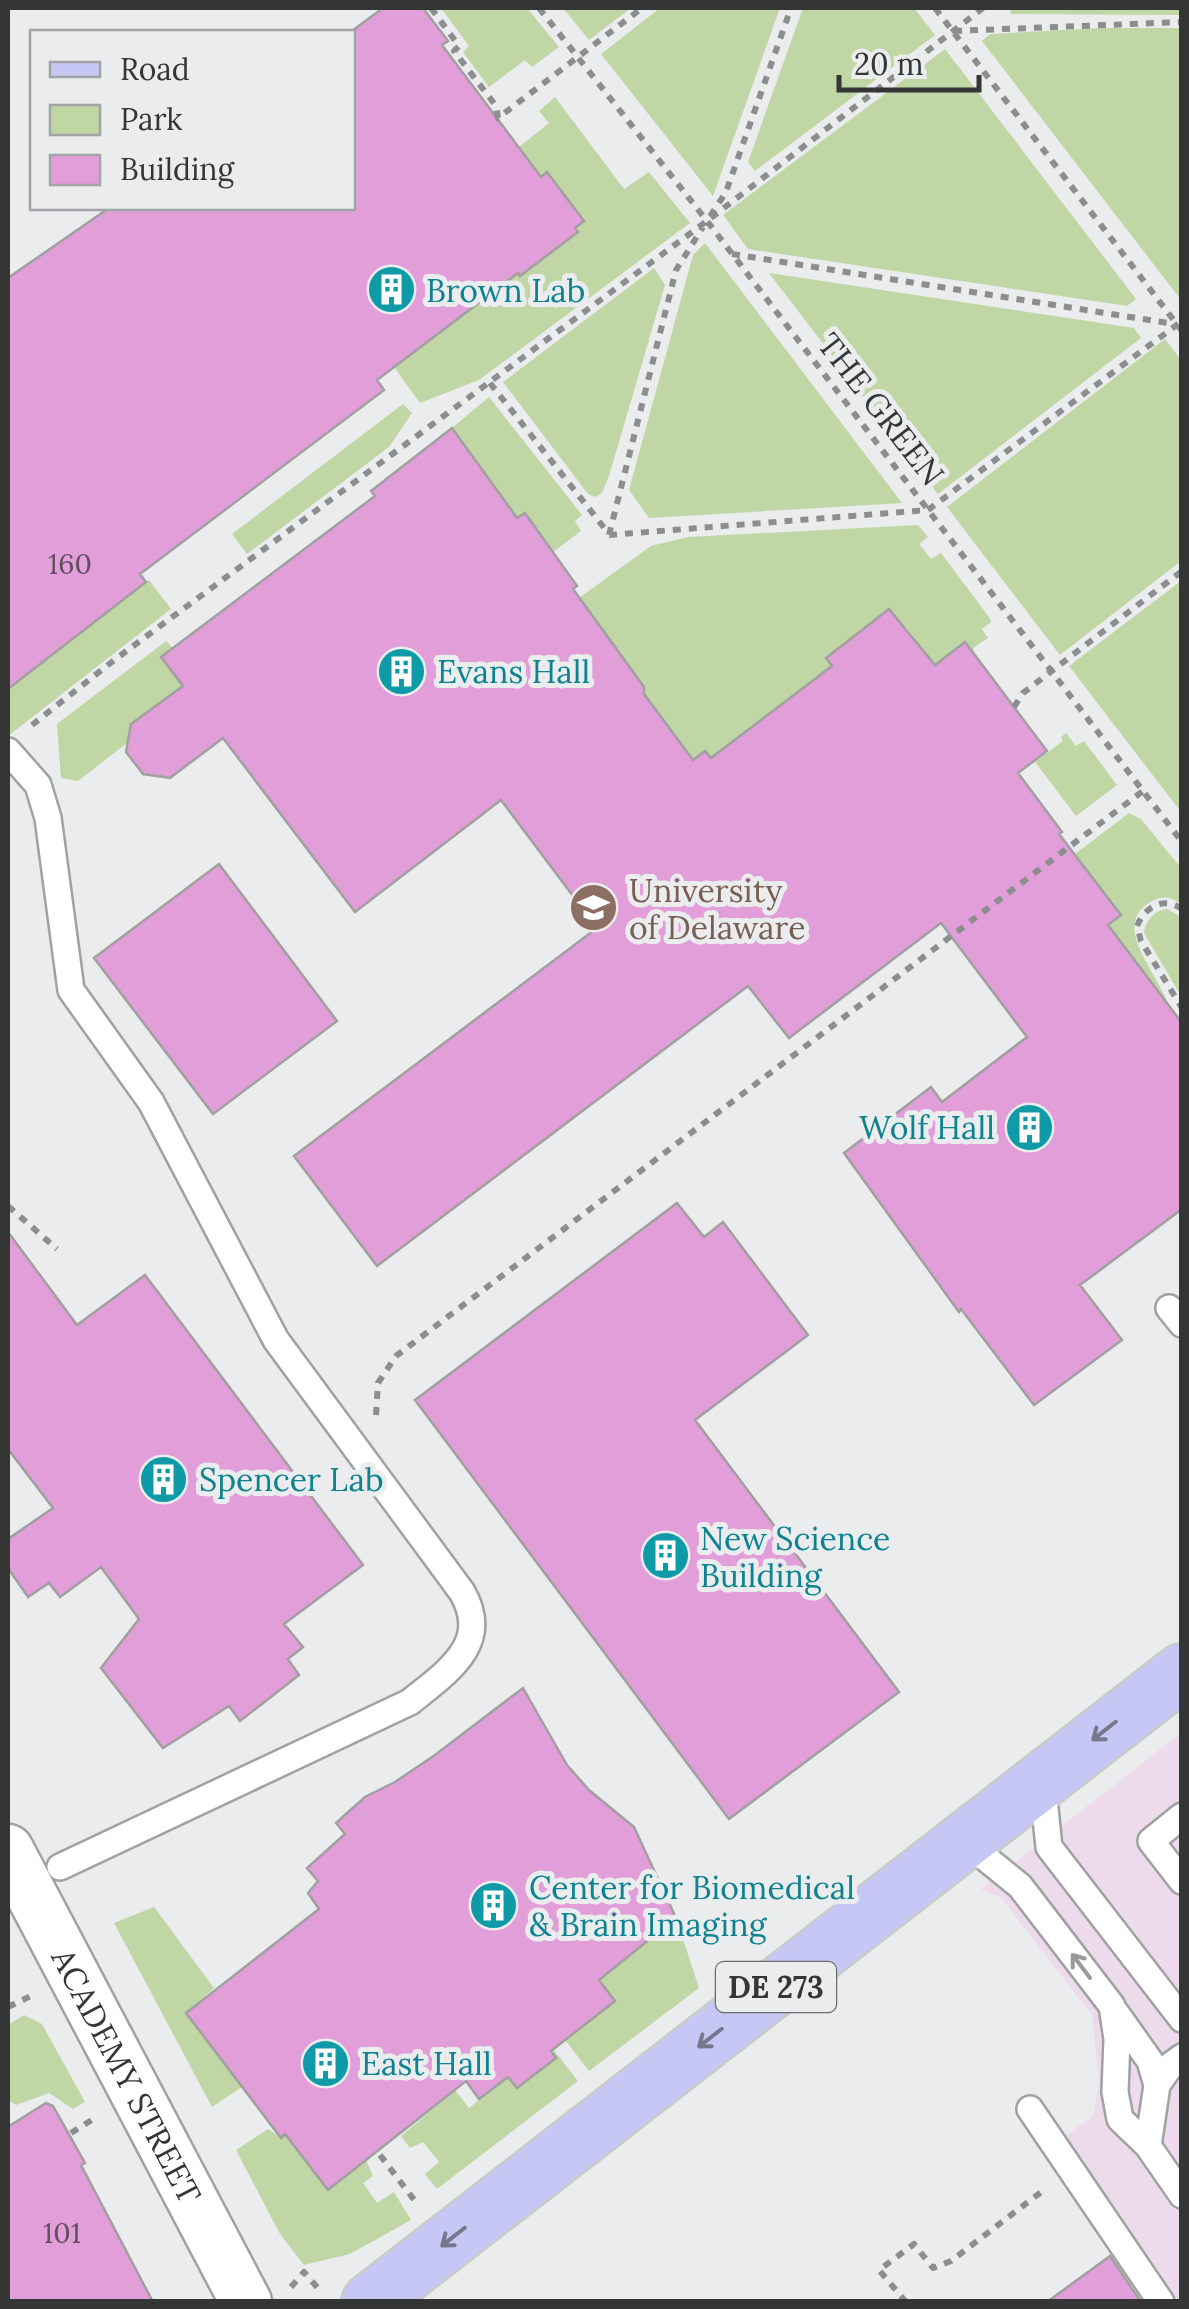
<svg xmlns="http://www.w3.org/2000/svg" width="1189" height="2309" viewBox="0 0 1189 2309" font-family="Lora,serif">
<rect width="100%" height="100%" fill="#eaecee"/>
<path fill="#eddbec" d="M1181 1733V2301H1173L1061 2139 1093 2116 1099 2082 1092 2015 1001 1898 981 1889Z"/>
<path fill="#c0d6a5" d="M441 8H527L559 47 532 67 525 60 489 87 463 52 469 46Z
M563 8H631L589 40Z
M660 8H780L713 196 601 54Z
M803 8H914L935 35 755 171 748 162Z
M1010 8H1181L1182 15 1011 14Z
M1100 28H1181V300L982 41 990 34Z
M945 49 1136 299 1127 306 748 249 723 215Z
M555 97 624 189 649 172 690 223 479 380 420 403 394 367 518 273 521 276 578 233 575 228 584 222 548 172 541 177 519 147 549 123 539 111Z
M705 243 902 503 649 518 629 490 693 255Z
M654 268 665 285 609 476 602 493 595 497 588 494 503 382Z
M769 273 1134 328 1141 338 938 494Z
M1165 339 1181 360V561L1060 655 947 507Z
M489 397 582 515 575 521 581 531 553 552 525 514 517 518 452 428Z
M403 404 412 413 389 447 247 554 232 534Z
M918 525 928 537 919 544 931 559 941 553 989 617 991 622 982 629 988 638 973 648 974 654 965 643 935 665 906 627 903 628 888 609 826 657 832 666 711 758 704 751 693 760 644 694V687L579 598 651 546 688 537Z
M149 580 171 609 8 736V689Z
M1181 581V812L1069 666Z
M166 641 173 648 161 657 197 704 185 713 153 708 131 724 127 743 78 781 61 778 57 724Z
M1066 733 1076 746 1084 741 1117 785 1076 816 1035 762 1063 741 1061 737Z
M1129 813 1141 819 1181 868V904C1172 897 1163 895 1152 901 1108 925 1159 973 1168 1005L1108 925 1120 915 1075 854Z
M1167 909 1181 917V996L1144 933C1145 921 1155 910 1167 909Z
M154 1907 214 1988 186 2013 242 2087 212 2107 114 1923Z
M676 1918 699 1988 589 2071 565 2040 615 2001 599 1979Z
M24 2015 42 2024 85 2102 73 2109 49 2093 16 2105 8 2100V2025Z
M553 2049 578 2081 437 2189 425 2174 439 2162 423 2142 410 2148 401 2136 455 2090 469 2108 508 2077 517 2087Z
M268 2129 281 2138 285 2134 328 2189 366 2160 373 2176 363 2183 377 2203 394 2192 411 2220 350 2254 304 2265 280 2234 236 2150Z"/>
<path fill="#e29ed8" stroke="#a19fa0" stroke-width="2.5" d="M383 8H423L448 41 442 45 541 177 547 172 584 221 575 228 578 232 520 276 518 273 377 380 384 390 140 574 146 582 8 689V278L109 208H352V31Z
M452 428 517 518 525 513 577 586 573 589 644 687V694L693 760 705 751 711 758 832 666 826 658 889 609 935 665 965 642 1047 751 1018 773 1062 832 1059 834 1121 915 1108 925 1182 1023V1209L1080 1285 1122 1340 1034 1405 961 1309 959 1312 844 1153 931 1087 942 1102 1027 1037 941 923 789 1038 748 986 377 1266 294 1156 597 928 501 800 355 912 223 738 170 778 143 774 126 752 131 724 183 686 161 657 375 496 371 491Z
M219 864 337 1021 213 1114 94 958Z
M677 1203 704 1237 723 1222 808 1335 695 1420 899 1692 729 1819 415 1400Z
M8 1232 77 1325 145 1275 363 1565 284 1624 303 1647 288 1659 299 1675 240 1721 229 1706 163 1748 101 1668 139 1619 101 1567 60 1597 49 1583 28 1597 8 1568V1539L53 1508 8 1449Z
M523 1688 567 1765 589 1790 634 1827 676 1918 599 1980 615 2001 551 2051 556 2058 517 2088 508 2077 479 2099 466 2081 328 2190 285 2134 281 2138 186 2013 319 1909 308 1893 318 1881 307 1868 345 1834 336 1823 365 1797 395 1782 435 1755Z
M46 2103 53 2106 85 2163 81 2165 153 2302H8V2127Z
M1110 2256 1141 2302H1047Z"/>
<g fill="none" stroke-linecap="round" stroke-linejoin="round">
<defs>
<path id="lane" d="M8 751 38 785 48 818 71 990 151 1102 276 1340 462 1592C492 1644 447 1672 410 1702L60 1867
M1169 1308 1182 1324
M1042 1780 1049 1847 1182 2019
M1182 1816 1151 1841 1182 1881
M958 1845 983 1856 1020 1886 1112 2006 1117 2039 1115 2092 1120 2119 1148 2146 1182 2195
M1116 2013 1150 2061 1157 2085 1148 2146
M1157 2085 1171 2065 1182 2057
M1030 2109 1161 2302"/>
<g id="street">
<path id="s1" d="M8 1850 246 2302"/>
</g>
<path id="primary" d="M370 2302 1182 1672"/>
</defs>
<use href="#lane" stroke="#a0a1a3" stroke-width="30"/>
<use href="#street" stroke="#a0a1a3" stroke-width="55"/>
<use href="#primary" stroke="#cacaca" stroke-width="60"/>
<path stroke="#8b8d8e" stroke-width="6" stroke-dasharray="8 8" stroke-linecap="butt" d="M431 8 459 46 454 51 496 106 498 118 642 8
M539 8 707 221 1182 842
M935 8 1182 331
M954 31 1182 22
M711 218 983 8
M732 254 1174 324
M490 383 609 534
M609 535 676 270 703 227
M609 535 928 510 1182 321
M1014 707 1023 693 1182 571
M32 725 113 661 707 221 726 192 791 8
M1182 909C1163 896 1145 907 1137 926L1141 941 1182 1008
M8 1206 57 1249
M376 1415 378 1383 396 1356 1143 791
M8 2007 33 1995
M71 2133 95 2118
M380 2155 415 2201
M291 2287 304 2272 322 2293
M906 2302 879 2270 914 2244 933 2268 951 2261 1045 2189"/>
<use href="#lane" stroke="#fff" stroke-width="25"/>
<use href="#street" stroke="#fff" stroke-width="50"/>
<use href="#primary" stroke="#c7c7f6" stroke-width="55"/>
</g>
<defs><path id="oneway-shaft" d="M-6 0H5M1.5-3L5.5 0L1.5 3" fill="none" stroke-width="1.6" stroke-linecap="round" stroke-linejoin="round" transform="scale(2.5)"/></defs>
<g stroke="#76778c">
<use href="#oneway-shaft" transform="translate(1104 1731) rotate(142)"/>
<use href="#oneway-shaft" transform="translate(710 2038) rotate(142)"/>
<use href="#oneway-shaft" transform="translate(453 2237) rotate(142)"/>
</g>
<use stroke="#9a9a9a" href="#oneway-shaft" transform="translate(1081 1966) rotate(-127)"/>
<defs>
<symbol id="building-disc" viewBox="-11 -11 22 22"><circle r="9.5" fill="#0f9aa8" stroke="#eaecee"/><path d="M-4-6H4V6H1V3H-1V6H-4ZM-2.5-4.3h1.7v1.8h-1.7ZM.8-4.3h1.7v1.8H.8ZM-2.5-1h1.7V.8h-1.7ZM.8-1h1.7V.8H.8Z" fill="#fff"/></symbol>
<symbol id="university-disc" viewBox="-11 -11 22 22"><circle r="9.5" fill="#8d6e63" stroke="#eaecee"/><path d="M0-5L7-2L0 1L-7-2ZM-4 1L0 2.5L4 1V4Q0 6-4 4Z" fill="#fff"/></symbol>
</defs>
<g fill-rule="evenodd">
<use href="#building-disc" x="364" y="262" width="55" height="55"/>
<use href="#building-disc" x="374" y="644" width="55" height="55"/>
<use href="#university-disc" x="566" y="880" width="55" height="55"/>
<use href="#building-disc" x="1002" y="1100" width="55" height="55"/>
<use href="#building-disc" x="136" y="1452" width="55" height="55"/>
<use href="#building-disc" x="638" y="1528" width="55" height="55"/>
<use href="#building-disc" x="466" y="1878" width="55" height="55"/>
<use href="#building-disc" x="298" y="2036" width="55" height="55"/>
</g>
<g text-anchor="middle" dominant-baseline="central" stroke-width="10" stroke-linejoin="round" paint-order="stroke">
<g font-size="28" fill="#604f5e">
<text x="70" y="564">160</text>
<text x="62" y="2233">101</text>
</g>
<rect fill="#eaecee" stroke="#6b6c6c" stroke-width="2.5" x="716" y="1962" width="120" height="50" rx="8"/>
<g font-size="30" font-weight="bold" fill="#343535">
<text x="776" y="1987">DE 273</text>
</g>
<g font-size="32" fill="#0d838f" stroke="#eaecee" text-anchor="start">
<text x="426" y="290">Brown Lab</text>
<text x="437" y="671">Evans Hall</text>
<text x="995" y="1127" text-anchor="end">Wolf Hall</text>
<text x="199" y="1479">Spencer Lab</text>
<text x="700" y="1538">New Science<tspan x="700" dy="37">Building</tspan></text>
<text x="529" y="1887">Center for Biomedical<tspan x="529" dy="37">&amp; Brain Imaging</tspan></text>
<text x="361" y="2063">East Hall</text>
</g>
<g font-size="32" fill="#343535" stroke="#eaecee">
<text transform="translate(881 409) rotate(52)">THE GREEN</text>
<text stroke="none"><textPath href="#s1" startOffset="255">ACADEMY STREET</textPath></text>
</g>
<g font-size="32" fill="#785e54" stroke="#eaecee" text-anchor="start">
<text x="629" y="890">University<tspan x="629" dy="37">of Delaware</tspan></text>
</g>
</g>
<rect width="1189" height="2309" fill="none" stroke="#343535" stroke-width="20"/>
<rect x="30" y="30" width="325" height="180" fill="#eaecee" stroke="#a1a3a4" stroke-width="2.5"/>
<rect x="50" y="62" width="50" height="15" fill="#c7c7f6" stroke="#a1a3a4" stroke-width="2.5"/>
<text x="120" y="80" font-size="30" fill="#343535">Road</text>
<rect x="50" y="105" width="50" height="30" fill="#c0d6a5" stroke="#a1a3a4" stroke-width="2.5"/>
<text x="120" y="130" font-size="30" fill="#343535">Park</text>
<rect x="50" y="155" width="50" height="30" fill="#e29ed8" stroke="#a1a3a4" stroke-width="2.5"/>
<text x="120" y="180" font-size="30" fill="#343535">Building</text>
<path d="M839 75v15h140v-15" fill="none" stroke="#343535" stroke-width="5"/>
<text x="854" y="75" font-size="30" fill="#343535" stroke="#eaecee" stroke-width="8" paint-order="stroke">20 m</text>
</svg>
